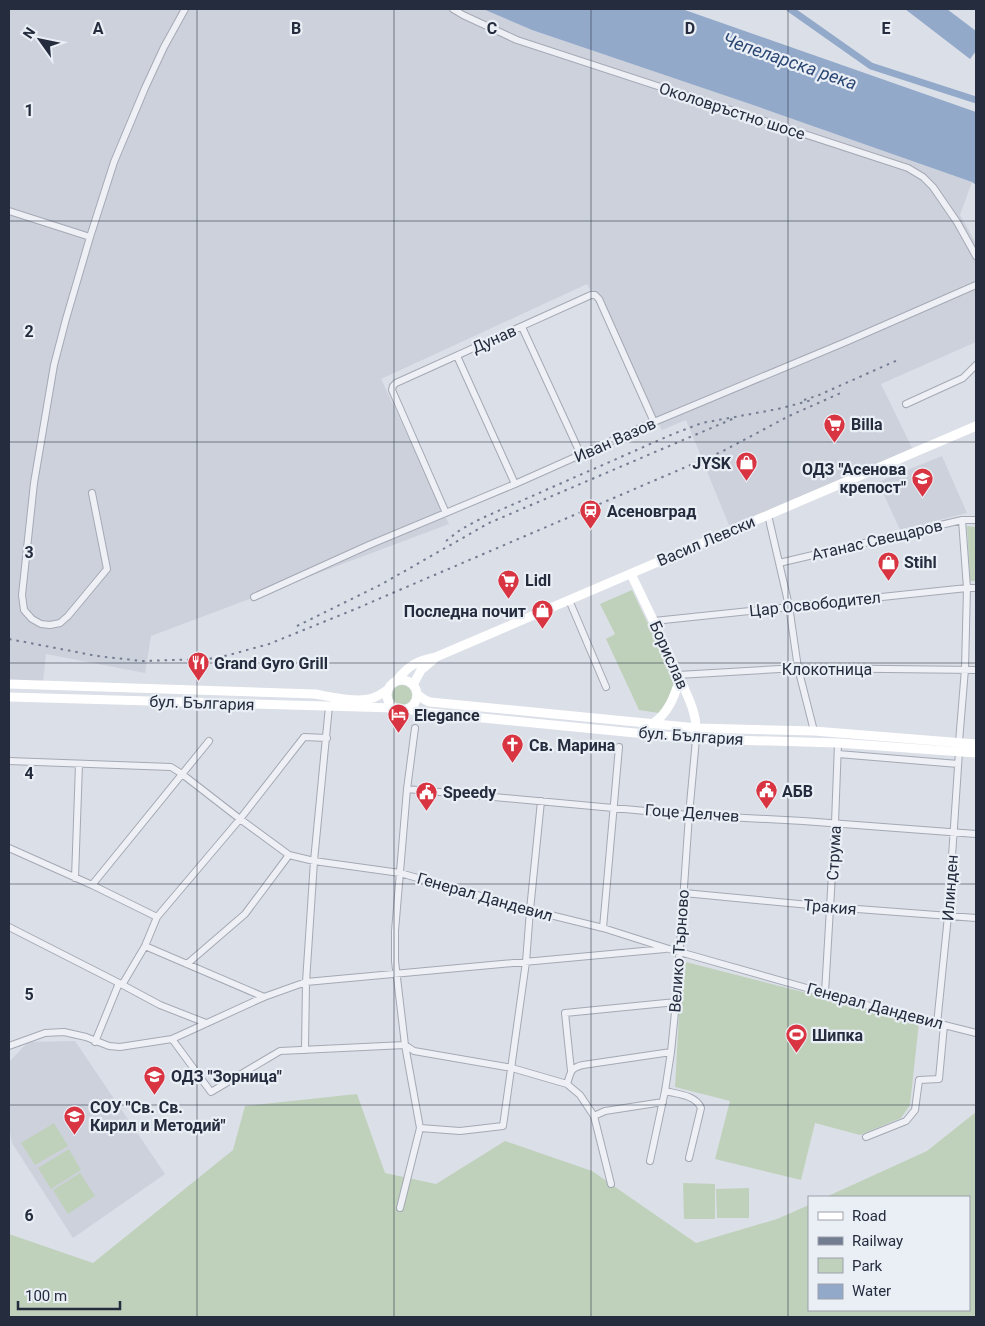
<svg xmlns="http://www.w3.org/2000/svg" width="985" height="1326" viewBox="0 0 985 1326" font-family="Roboto,sans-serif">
<rect width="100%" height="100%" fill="#dbdfe7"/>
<path fill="#cdd1dc" d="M9 9H483L532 30 753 105 972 182 960 215 976 243V342L881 384 912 448 731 530 686 420 662 430 587 284 381 379 449 524 151 636 145 673 46 654 43 682 9 681Z
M942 456 967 513 900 530 878 482Z
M75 1041 165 1174 73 1238 12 1143 9 1126V1062L28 1042Z"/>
<path fill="#bfd1bb" d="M967 526 976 527V581H970Z
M632 590 675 681 669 697 659 713 639 710 606 639 615 634 600 604Z
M392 695a10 10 0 1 1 20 0a10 10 0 1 1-20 0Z
M682 961 919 1022 910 1105 901 1118 860 1135 815 1123 801 1180 715 1159 730 1101 675 1087Z
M357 1094 385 1173 436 1184 505 1141 592 1171 696 1243 777 1219 809 1205V1310H969V1197H826L927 1151 976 1112V1317H9V1234L93 1263 233 1150 245 1106Z
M54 1123 68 1146 35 1165 21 1143Z
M69 1149 81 1170 51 1189 38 1168Z
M80 1173 95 1196 68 1214 53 1190Z
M683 1183 715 1184V1219H684Z
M749 1188V1218H717L716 1189Z"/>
<path fill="#92a9ca" d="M483 9H682L976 112V185L972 182 753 105 532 30Z
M905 9H947L976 31V51L970 59Z"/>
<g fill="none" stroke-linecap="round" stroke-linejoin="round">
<path stroke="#92a9ca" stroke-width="7" d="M790 9 871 66 976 100"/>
<defs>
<path id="street" d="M453 9 463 15 517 40 908 168 923 177 933 187 957 222 976 256
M9 211 90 237
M522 327 581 455
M457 356 515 484
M906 404 963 378 976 365
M92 493 107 569 68 616 60 623 50 625 41 624 32 619 24 610 22 595 34 483 54 365 66 319 90 237 114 162 145 88 164 47 185 9
M446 513 392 390 393 386 396 383 591 295H595L599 299 654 422
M768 515 789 606 798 668 814 731
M779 563 962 520H976
M254 597 369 545 515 484 654 422 848 341 976 285
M569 600 606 687
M654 621 967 588H976
M678 675 798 668 976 670
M959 742 965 669 967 588 962 520
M838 754 958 764
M9 761 171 767 182 774 240 819 289 855 314 861 400 873 530 910 603 928 669 949 877 1008 976 1033
M407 789 689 815 803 821 976 834
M9 848 92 885 157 917
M75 878 79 764
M92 885 209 741
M684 893 831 907 976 918
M9 927 119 983 160 1005 206 1023
M603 928 619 747
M145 946 264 997
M187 964 245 914 289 855
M122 985 145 946 157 917 240 819 304 737 327 738
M825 993 835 823 838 743
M937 1024 948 916 959 752
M172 1039 211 1092 280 1051 405 1045 414 1051 512 1068 567 1084 580 1095 594 1116 611 1184
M95 1042 119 983
M9 1046 45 1033 64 1032 86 1037 109 1046 120 1047 172 1039 264 997 306 982 665 949
M305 1050 306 982 314 861 329 706
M571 1071 565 1013 676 1002
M567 1084C571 1072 570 1068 583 1065L671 1052
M665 1091C677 1094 696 1095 701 1108L689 1158
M594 1116 605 1111 663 1102
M420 1128 460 1131 503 1126 526 962 530 910 541 801
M866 1137 906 1121 915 1110 919 1080 939 1079 944 1025
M650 1161 665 1091 671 1052 676 1002 689 815 696 739
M400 1208 420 1128 405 1045 395 961V931L407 789 415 728"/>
</defs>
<use href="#street" stroke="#a4a9b4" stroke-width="8"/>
<use href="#street" stroke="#eef0f5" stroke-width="6"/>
<path stroke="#fff" stroke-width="9" d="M631 574C646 605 661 636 675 668 684 689 698 712 696 734
M397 680C409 665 417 661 436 657L976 426
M387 695a15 15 0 1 1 30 0a15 15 0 1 1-30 0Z
M9 684 315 694C332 697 357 703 373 698 378 696 383 693 387 690
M413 685 421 670 434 659
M417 694 425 700 430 702 697 728 814 731 976 744
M9 697 395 708
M406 709 422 712 696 739 838 743 976 753
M652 724C669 713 674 697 680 679"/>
<path stroke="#737d91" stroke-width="2" stroke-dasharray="2.5 5" stroke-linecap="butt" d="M804 400 819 395 900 359
M446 541 460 530 480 519 673 434 702 423 778 409 812 400
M297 626 382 584 489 523 737 417
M9 639 97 656 142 661 208 659 229 655 269 644 353 610 723 451 789 416 843 392"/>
</g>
<path fill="none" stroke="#242c3e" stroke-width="1" stroke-opacity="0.55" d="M197 9V1317M394 9V1317M591 9V1317M788 9V1317M9 221H976M9 442H976M9 663H976M9 884H976M9 1105H976"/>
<defs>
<symbol id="supermarket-pin" viewBox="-11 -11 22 30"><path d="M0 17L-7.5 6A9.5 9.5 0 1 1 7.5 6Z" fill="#d83441" stroke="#eaeef5"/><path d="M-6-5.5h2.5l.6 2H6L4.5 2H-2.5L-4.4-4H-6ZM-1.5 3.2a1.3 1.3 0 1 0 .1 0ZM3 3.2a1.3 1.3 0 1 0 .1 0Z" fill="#fff"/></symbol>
<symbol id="shop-pin" viewBox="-11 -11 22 30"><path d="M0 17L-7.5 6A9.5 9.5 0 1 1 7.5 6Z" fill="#d83441" stroke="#eaeef5"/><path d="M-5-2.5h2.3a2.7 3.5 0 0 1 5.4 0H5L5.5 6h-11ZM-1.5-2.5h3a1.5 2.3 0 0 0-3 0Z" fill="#fff"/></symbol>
<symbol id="school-pin" viewBox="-11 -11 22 30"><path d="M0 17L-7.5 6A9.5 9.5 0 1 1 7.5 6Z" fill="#d83441" stroke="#eaeef5"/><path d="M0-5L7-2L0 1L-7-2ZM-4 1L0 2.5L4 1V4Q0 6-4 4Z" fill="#fff"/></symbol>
<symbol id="station-pin" viewBox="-11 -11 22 30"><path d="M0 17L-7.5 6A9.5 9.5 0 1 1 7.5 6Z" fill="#d83441" stroke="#eaeef5"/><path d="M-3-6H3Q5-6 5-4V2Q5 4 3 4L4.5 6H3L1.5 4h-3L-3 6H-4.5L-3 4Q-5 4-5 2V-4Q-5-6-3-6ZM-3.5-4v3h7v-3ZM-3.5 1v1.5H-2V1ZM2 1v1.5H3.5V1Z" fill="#fff"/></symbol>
<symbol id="restaurant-pin" viewBox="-11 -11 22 30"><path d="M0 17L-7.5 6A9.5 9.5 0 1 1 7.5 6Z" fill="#d83441" stroke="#eaeef5"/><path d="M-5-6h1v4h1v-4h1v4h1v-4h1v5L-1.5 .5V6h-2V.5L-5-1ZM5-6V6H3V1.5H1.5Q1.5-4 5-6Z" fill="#fff"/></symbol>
<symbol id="hotel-pin" viewBox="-11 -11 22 30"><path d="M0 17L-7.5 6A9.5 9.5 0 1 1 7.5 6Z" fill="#d83441" stroke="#eaeef5"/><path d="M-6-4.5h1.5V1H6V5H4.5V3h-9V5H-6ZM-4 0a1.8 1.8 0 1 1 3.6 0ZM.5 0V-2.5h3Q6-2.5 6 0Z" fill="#fff"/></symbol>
<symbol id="church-pin" viewBox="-11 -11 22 30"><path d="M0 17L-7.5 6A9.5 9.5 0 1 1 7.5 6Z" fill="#d83441" stroke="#eaeef5"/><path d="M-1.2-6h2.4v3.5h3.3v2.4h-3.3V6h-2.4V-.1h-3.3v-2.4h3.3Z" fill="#fff"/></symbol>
<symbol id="civic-pin" viewBox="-11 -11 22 30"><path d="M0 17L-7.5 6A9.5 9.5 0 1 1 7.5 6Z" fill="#d83441" stroke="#eaeef5"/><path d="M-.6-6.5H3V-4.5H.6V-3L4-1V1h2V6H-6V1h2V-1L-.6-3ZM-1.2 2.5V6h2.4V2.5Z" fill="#fff"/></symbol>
<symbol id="stadium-pin" viewBox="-11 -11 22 30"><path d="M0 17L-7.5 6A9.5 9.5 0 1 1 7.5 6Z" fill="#d83441" stroke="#eaeef5"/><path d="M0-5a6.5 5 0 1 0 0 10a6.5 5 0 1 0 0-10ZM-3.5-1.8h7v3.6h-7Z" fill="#fff"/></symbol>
</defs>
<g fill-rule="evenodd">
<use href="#supermarket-pin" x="822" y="412" width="25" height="34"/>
<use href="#shop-pin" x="734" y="450" width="25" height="34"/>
<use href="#school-pin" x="910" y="466" width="25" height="34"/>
<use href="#station-pin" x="578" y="498" width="25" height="34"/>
<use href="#shop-pin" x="876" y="550" width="25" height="34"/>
<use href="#supermarket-pin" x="496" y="568" width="25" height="34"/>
<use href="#shop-pin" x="530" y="598" width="25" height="34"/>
<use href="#restaurant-pin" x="186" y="650" width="25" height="34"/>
<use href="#hotel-pin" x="386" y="702" width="25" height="34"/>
<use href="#church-pin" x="500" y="732" width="25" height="34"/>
<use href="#civic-pin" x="754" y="778" width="25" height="34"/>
<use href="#civic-pin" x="414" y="780" width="25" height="34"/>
<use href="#stadium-pin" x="784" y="1022" width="25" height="34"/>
<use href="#school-pin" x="142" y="1064" width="25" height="34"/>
<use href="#school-pin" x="62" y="1104" width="25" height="34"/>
</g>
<g text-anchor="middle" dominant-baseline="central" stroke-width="4.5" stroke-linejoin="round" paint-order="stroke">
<g font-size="16" fill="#242c3e" stroke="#eaeef5">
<text transform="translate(732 111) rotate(18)">Околовръстно шосе</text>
<text transform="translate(494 339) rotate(-24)">Дунав</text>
<text transform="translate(615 440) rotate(-24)">Иван Вазов</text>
<text transform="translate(877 540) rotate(-13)">Атанас Свещаров</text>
<text transform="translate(706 541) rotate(-23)">Васил Левски</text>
<text transform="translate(815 604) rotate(-6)">Цар Освободител</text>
<text transform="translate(669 655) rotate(66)">Борислав</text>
<text x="827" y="669">Клокотница</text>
<text transform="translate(202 703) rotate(2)">бул. България</text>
<text transform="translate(691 736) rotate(4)">бул. България</text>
<text transform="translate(692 813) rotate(4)">Гоце Делчев</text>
<text transform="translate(834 853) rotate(-87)">Струма</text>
<text transform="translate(950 888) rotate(-86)">Илинден</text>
<text transform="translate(485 897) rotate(16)">Генерал Дандевил</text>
<text transform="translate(830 907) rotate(5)">Тракия</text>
<text transform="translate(679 951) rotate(-86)">Велико Търново</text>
<text transform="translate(875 1006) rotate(15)">Генерал Дандевил</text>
</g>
<g font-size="16" font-weight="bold" fill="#242c3e" stroke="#eaeef5" text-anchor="start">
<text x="851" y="424">Billa</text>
<text x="731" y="463" text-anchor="end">JYSK</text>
<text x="906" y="469" text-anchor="end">ОДЗ "Асенова<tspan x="906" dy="18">крепост"</tspan></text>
<text x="607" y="511">Асеновград</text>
<text x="904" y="562">Stihl</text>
<text x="525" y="580">Lidl</text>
<text x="526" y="611" text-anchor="end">Последна почит</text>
<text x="214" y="663">Grand Gyro Grill</text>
<text x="414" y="715">Elegance</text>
<text x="529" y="745">Св. Марина</text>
<text x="782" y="791">АБВ</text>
<text x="443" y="792">Speedy</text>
<text x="812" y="1035">Шипка</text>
<text x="171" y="1076">ОДЗ "Зорница"</text>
<text x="90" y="1107">СОУ "Св. Св.<tspan x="90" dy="18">Кирил и Методий"</tspan></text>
</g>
<g font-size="18" font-style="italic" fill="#2b4774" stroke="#eaeef5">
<text transform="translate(790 61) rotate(19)">Чепеларска река</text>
</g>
</g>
<g font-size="16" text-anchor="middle" font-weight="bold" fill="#242c3e" stroke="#eaeef5" stroke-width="4.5" stroke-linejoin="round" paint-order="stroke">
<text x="98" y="34">A</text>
<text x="296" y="34">B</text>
<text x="492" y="34">C</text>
<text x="690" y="34">D</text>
<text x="886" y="34">E</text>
<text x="29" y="116">1</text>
<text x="29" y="337">2</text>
<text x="29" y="558">3</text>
<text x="29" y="779">4</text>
<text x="29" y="1000">5</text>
<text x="29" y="1221">6</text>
</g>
<rect width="985" height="1326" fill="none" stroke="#242c3e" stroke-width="20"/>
<rect x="808" y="1196" width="162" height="115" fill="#eaeef5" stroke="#9ba0ac"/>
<rect x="818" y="1212" width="25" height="8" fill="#ffffff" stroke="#9ba0ac"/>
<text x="852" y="1221" font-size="15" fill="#242c3e">Road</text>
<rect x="818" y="1237" width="25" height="8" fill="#737d91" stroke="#9ba0ac"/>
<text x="852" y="1246" font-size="15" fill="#242c3e">Railway</text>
<rect x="818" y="1258" width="25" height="15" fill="#bfd1bb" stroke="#9ba0ac"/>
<text x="852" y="1271" font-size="15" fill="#242c3e">Park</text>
<rect x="818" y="1284" width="25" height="15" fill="#92a9ca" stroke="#9ba0ac"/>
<text x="852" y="1296" font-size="15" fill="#242c3e">Water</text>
<g transform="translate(40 40) rotate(303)" stroke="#eaeef5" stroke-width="4" paint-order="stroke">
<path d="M0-4L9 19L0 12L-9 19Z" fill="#242c3e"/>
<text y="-8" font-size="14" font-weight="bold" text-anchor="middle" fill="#242c3e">N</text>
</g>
<path d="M18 1301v8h102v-8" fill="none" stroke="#242c3e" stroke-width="2.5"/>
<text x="25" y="1301" font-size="15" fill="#242c3e" stroke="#eaeef5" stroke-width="4" paint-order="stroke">100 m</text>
</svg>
